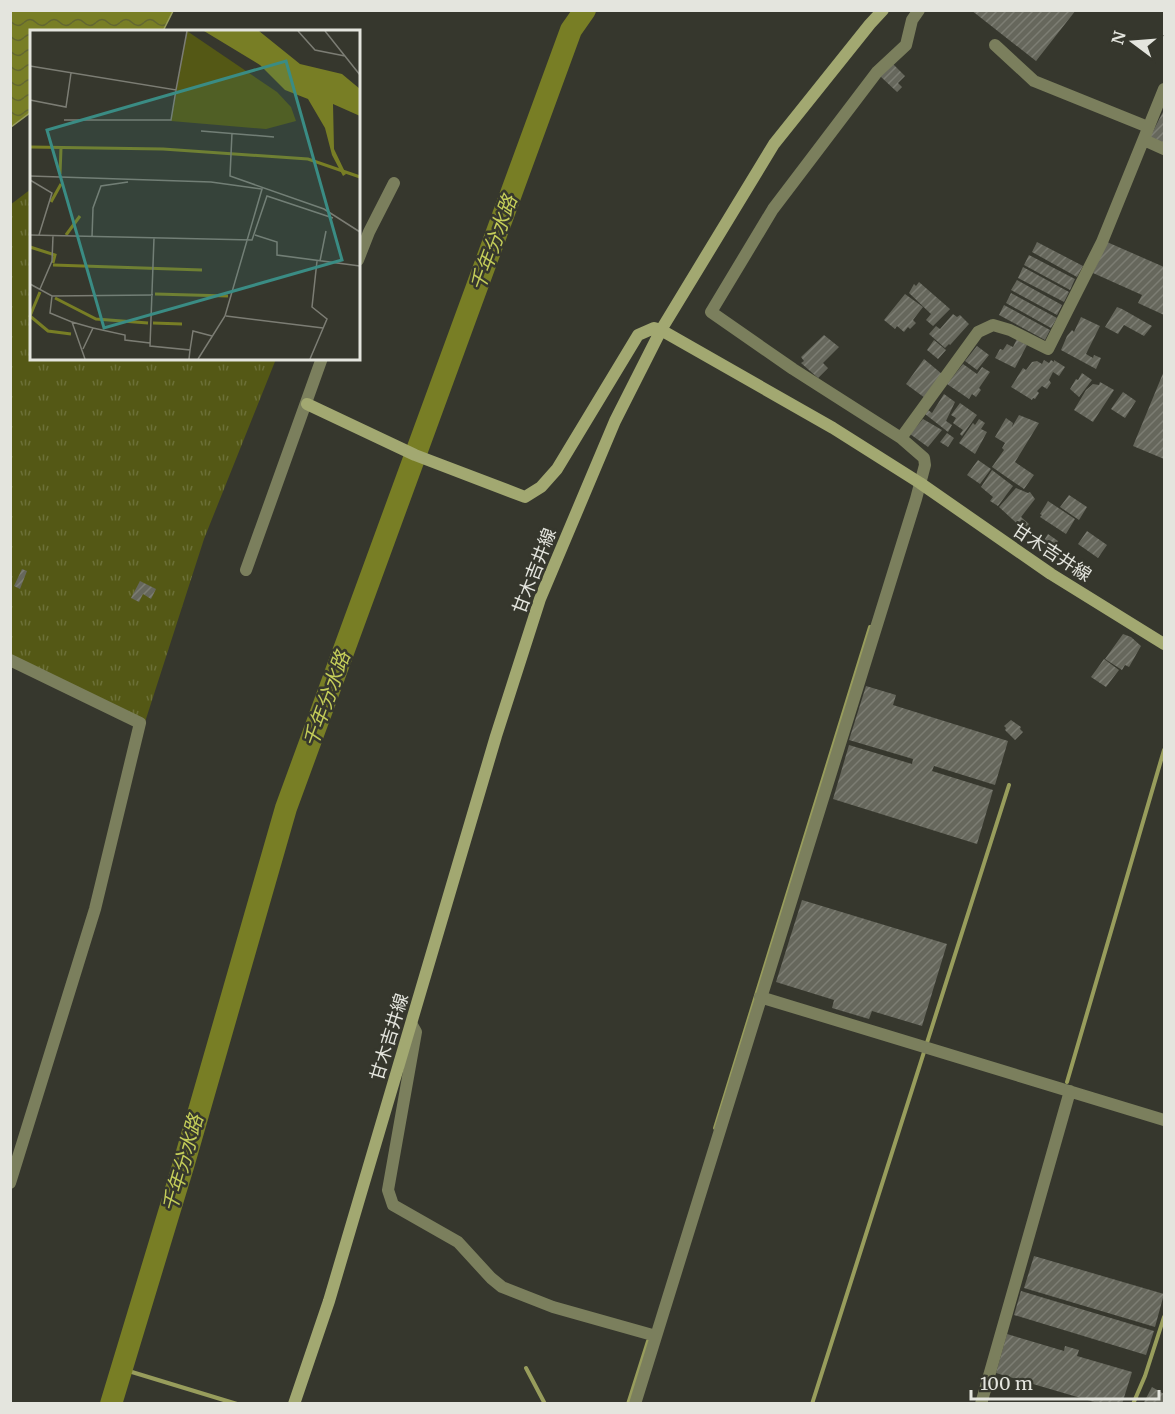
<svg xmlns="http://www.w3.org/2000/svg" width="1175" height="1414" viewBox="0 0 1175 1414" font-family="Merriweather,'Noto Sans JP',serif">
<defs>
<pattern id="park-tufts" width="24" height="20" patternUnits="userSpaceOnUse" patternTransform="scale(1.5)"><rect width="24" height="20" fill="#545815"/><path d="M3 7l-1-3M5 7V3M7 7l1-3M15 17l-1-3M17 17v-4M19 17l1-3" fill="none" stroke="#6c7037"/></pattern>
<pattern id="water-waves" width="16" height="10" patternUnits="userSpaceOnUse" patternTransform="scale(1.5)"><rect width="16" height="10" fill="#787e25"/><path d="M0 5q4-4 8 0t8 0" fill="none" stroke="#636731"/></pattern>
<pattern id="building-hatch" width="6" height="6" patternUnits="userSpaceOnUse" patternTransform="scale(1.5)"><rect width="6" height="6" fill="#66675c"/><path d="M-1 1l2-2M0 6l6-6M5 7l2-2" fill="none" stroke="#7c7d73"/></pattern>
</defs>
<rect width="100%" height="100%" fill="#36372d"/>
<path fill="url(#park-tufts)" d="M31 189 32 358 276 359 204 539 145 722 11 655 10 205Z"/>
<path fill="url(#water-waves)" stroke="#989d5c" stroke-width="1.5" d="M11 10H173V11L163 31 32 32 31 112 11 127Z"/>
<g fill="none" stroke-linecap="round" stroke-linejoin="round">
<path stroke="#989d5c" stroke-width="4" d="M1067 1082 1164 750
M715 1128 870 627
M526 1368 545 1404
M122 1369 237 1404
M628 1404 648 1341
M812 1404 1009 785
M1133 1404 1145 1376 1164 1317"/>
<path stroke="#787e25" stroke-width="22" d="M111 1404 184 1163 286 808 571 30 585 10"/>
</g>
<path fill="url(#building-hatch)" d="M971 10H1076L1036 61Z
M892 63 905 76 898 83 902 87 897 92 880 76Z
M1164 110V143L1150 137Z
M1037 242 1083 266 1077 277 1032 252Z
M1107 242 1164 267V315L1138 303 1142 295 1093 273Z
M1029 255 1075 279 1070 290 1024 265Z
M1023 267 1069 292 1064 302 1018 278Z
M1017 280 1062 305 1057 315 1011 290Z
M919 282 950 309 933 326 926 320 931 314 909 293 914 284 916 286Z
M1011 293 1057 318 1051 328 1006 303Z
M905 294 923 307 913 320 916 323 910 329 908 327 904 332 897 326 895 329 884 320Z
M1004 305 1050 330 1045 340 999 315Z
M1117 307 1122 309 1152 326 1144 336 1124 325 1118 334 1105 327Z
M953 314 957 317 960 315 969 324 950 345 949 344 945 348 929 334 936 326 940 329Z
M1081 317 1100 326 1086 354 1093 358 1094 355 1101 358 1096 369 1061 350 1067 336 1072 330 1074 332Z
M824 335 839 347 823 363 828 368 818 378 801 363 804 361 801 357Z
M1017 339 1027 345 1015 368 995 358 1000 349 1003 350 1007 344 1013 347Z
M934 340 946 350 938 359 927 350Z
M977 346 989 355 977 370 965 361Z
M924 359 942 374 925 398 906 384Z
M1044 360 1049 363 1051 360 1054 362V360L1065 367 1059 376 1053 372 1049 380 1051 383 1047 389 1042 386 1037 391 1039 393 1035 399 1033 398 1032 400 1011 387 1023 368 1026 370 1032 362 1037 361 1042 364Z
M963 364 977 374 982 367 990 372 979 388 981 390 976 397 972 394 969 399 947 384Z
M1164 371V459L1133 446Z
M1082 373 1092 380 1079 397 1070 389 1076 379 1078 380Z
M1100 382 1114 390 1093 422 1074 410 1086 390 1093 384 1099 385Z
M1123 392 1136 401 1125 418 1111 409Z
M944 394 955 402 946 421 952 425 948 432 925 414 928 410 932 413Z
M960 403 977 415 962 436 960 434 963 430 953 423 956 418 951 415Z
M1019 415 1039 423 1015 462 1034 475 1024 489 992 467 1004 450 1002 448 1005 443 995 437 1006 418 1013 423 1012 427Z
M923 419 942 430 928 447 910 434Z
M979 419 985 423 981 429 987 432 975 454 959 443 973 423 975 425Z
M947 433 954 438 948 447 940 442Z
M978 460 991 469 980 484 967 475Z
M992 470 1013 486 998 506 990 501 993 497 981 487Z
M1016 488 1028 493 1030 492 1035 499 1021 517 1029 524 1024 530 999 507Z
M1069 495 1087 507 1079 520 1060 507Z
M1048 501 1075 519 1066 534 1040 517 1042 515 1040 514Z
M1087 531 1107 545 1098 558 1078 544Z
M1048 534 1058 541 1051 552 1043 542Z
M22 569 27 571 20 589 14 586Z
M140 581 156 589 151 599 143 594 139 602 131 598Z
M1123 634 1131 637 1141 646 1129 667 1125 665 1122 670 1105 659Z
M1104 659 1119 670 1106 687 1091 677Z
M866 686 896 695 893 705 1008 741 995 785 934 766 932 771 993 790 977 844 833 799 849 745 912 764 913 759 849 740Z
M1011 720 1021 727 1020 729 1023 732 1015 740 1005 730 1006 728 1004 726Z
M802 900 947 944 922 1026 872 1011 869 1019 832 1008 834 1000 776 982Z
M1034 1256 1164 1294 1155 1327 1024 1288Z
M1021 1291 1154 1331 1146 1355 1014 1315Z
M1007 1334 1064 1351 1065 1346 1079 1350 1077 1356 1132 1372 1122 1404H1101L996 1373Z
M1152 1387 1164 1394V1404H1143Z"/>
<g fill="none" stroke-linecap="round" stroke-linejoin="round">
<path stroke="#7b7f5d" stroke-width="12" d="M995 45 1034 81 1148 127
M1144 140 1164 149
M358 260 369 232 394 183
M901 438 978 332 993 325 1010 330 1048 349 1102 242 1164 89
M246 570 322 358
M10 660 140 723 95 909 10 1183
M760 997 1164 1120
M412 1025 416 1032 388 1190 393 1205 458 1242 491 1278 502 1287 553 1307 656 1336
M635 1404 916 499 925 465 924 458 901 438 793 369 711 312 773 209 877 72 906 45 912 20 919 10
M981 1404 1070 1091"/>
<path stroke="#a2a871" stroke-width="12" d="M307 404 415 455 525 497 541 487 557 469 638 335 654 328 661 330 833 428 920 483 1051 574 1164 644
M294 1404 329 1301 496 736 540 599 615 421 661 330 774 144 870 24 883 10"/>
</g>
<g text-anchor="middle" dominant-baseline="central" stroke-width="5" stroke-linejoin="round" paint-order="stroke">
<g font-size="18" fill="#e4e5de" stroke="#36372d">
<text transform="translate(1052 552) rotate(33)">甘木吉井線</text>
<text transform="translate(534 571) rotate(-69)">甘木吉井線</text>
<text transform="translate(389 1037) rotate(-73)">甘木吉井線</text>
</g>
<g font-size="20" font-style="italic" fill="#c4cd59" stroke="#36372d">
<text transform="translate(493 243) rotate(-70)">千年分水路</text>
<text transform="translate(326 699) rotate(-70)">千年分水路</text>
<text transform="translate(182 1163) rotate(-74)">千年分水路</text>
</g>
</g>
<g transform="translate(30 30)">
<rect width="330" height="330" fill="#36372d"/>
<path d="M157 1 247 62 261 77 266 91 236 99 141 91Z" fill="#545815"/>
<path d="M174 1H229L270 34 312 44 330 59V86L303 74 304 119 316 144 313 146 302 125 295 98 278 69 255 60 230 35Z" fill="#787e25"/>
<path fill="none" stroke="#787e25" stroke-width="3" d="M0 117 133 119 278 129 330 147M30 144 31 118M21 172 31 154M36 205 50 186M0 217 25 225 23 233M23 235 172 240M10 262 0 286 18 301 41 304M125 264 198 266M25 268 66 289 118 293M123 293 152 294"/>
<path fill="none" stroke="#7c7d74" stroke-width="1.5" d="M268 1 285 20 315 26M295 1 330 45M0 36 146 60 157 1M0 70 36 77 41 43M34 90H141L146 60M171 101 244 107M202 103 200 146 294 179 330 202M0 146 181 152 232 159 195 286 168 329M0 150 22 163 9 205M0 205 222 210 237 166 303 188M225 205 247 212V225L330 236M62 207 63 178 71 156 98 152M124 208 120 316 160 320 159 329M290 231 296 201M0 254 22 266 123 265M10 259 22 231 23 206M22 266 20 283 42 292 55 329M196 286 293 298M42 292 63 298 53 319M63 298 95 305V310L120 313M160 320 163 301 182 306M280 329 297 289 282 277 287 231"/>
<path fill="#3a8c84" fill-opacity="0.15" stroke="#3a8c84" stroke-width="3" d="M256 31 312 230 74 298 17 100Z"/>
<rect width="330" height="330" fill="none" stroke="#e4e5de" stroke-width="3"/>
</g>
<rect width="1175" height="1414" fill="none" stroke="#e4e5de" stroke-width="24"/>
<g transform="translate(1133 42) rotate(286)" stroke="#36372d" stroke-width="4.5" paint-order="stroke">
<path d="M0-4.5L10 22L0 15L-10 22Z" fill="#e4e5de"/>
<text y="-9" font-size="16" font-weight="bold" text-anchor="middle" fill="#e4e5de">N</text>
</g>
<path d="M971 1390v9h188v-9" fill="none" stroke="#e4e5de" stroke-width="3"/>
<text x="980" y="1390" font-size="18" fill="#e4e5de" stroke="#36372d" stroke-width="4.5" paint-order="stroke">100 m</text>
</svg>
